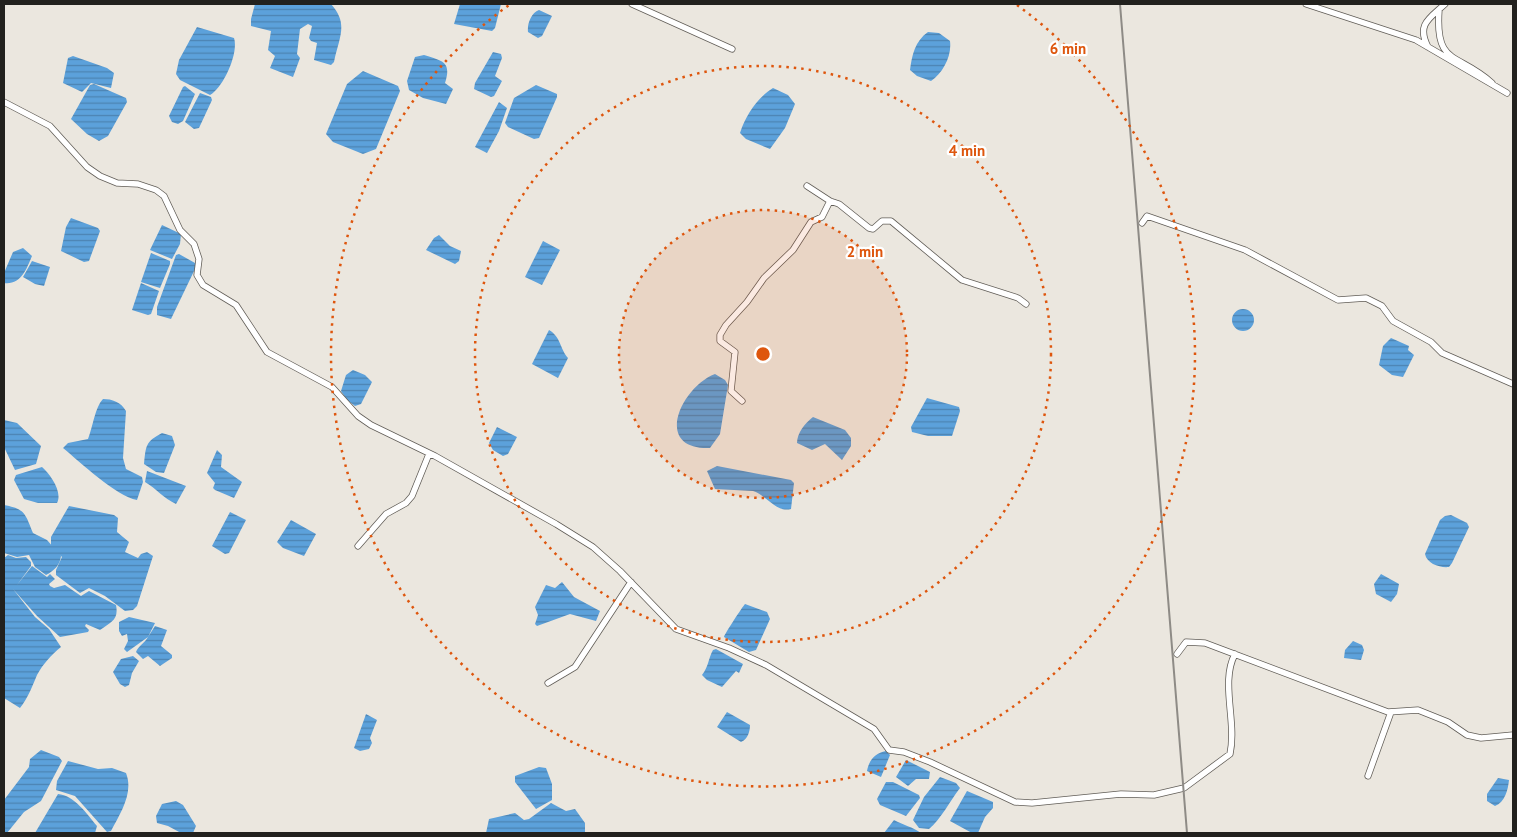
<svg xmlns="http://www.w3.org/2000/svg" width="1517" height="837" viewBox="0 0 1517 837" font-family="'PT Sans',sans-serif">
<defs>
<pattern id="water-rules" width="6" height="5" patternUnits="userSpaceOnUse" patternTransform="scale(1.25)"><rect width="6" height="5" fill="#5ca1db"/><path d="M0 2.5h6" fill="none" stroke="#4c83b1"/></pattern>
</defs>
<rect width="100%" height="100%" fill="#ebe7df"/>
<path fill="url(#water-rules)" d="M255 4H331C349 24 339 37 334 62L331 65 314 60 317 43 311 41 309 38 312 26 308 24 300 29 297 54 300 58 293 77 270 68 275 56 268 50 271 31 251 26V19Z
M460 4H501L495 28 492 31 454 24Z
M539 10 552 16 542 36 538 38 528 32C527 24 531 13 539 10Z
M197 27 234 38C239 53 223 88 210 95L180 80 176 74 179 60Z
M928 32 939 33 950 41C952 56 943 73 931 81L917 76 910 70C912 55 915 41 928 32Z
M493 52 501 54 502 58 495 76 502 81 494 96 491 97 474 89 475 83Z
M424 55C442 61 452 61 445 83L453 89 446 104 423 98 409 90 407 81 415 57Z
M73 56 107 68 114 73 111 88 91 83 82 92 63 83 68 58Z
M363 71 398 86 400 91 376 149 363 154 333 142 326 134 347 84Z
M94 84 126 98 127 102 108 136 99 141 87 134 71 119 90 85Z
M536 85 557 94V97L539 138 534 139 508 127 505 123 514 98Z
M185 86 195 94 183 121 178 124 172 122 169 116 183 87Z
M773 88 788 95 795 104 785 128 770 149 746 139 740 133C746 115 757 98 773 88Z
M200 93 211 97 212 100 199 128 194 129 185 122Z
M499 102 507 108 499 131 487 153 475 147Z
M71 218 98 228 100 231 89 261 84 262 61 251 66 227Z
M162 225 181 234 180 244 172 259 150 250Z
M439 235 450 246 461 251 459 261 455 264 426 250 434 238Z
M543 241 560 250 542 285 525 277Z
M23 248 32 256C26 270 21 285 4 283V273L13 252Z
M151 253 170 261V264L160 288 141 282Z
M179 254 195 263V269L171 319 157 315V307L176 255Z
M32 261 50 267 44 286 35 284 23 277Z
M141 283 159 291 151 314 148 315 132 310Z
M1232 320a11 11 0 1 1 22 0a11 11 0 1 1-22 0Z
M549 330C561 337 560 349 568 358L558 378 532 364Z
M1391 338 1409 346 1408 350 1414 355 1403 377 1392 375 1379 365 1383 346Z
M353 370 365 375 372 382 361 404 355 406 347 400 341 391 346 375Z
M715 374 725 380 728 385 720 434 710 448C652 450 681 387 715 374Z
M927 398 959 407 960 411 952 436H928L912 432 911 427Z
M103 399C112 399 121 402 126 411L123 458 126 469 142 477 143 482 137 500C116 496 80 462 63 448L68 443 88 439C93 427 95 407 103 399Z
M813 417 845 430 851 438V446L842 460 825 444 812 450 797 443C797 433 805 423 813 417Z
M4 420 17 423 41 446 36 464 15 470 4 447Z
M497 427 517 437 508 454 503 456 493 450 489 443Z
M162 433 172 436 175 445 164 473 156 472 144 464C146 446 145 442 162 433Z
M217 450 222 455 221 467 242 482 234 498 215 490 213 488 215 483 207 473Z
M717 466 791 480 794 483 791 509C776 513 766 495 753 491L715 489 707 471Z
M42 467C50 474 63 492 57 503H38L24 499 14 480 16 475Z
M147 471 186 486 176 504C163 498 157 489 145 482Z
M4 505C25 509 25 513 33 533L47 540 61 556C60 565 54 571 46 575L35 567 29 555 17 557 4 553Z
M69 506 114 515 118 518 117 532 129 542 125 552 138 558 141 554 147 552 153 556 137 606 133 610 125 611 105 596 89 588 80 593 56 575V570L62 557 51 545V537Z
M230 512 246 520 229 553 225 554 212 546Z
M1451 515 1467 523 1469 527 1452 563 1449 567C1440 568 1427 564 1425 554L1440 520 1445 516Z
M291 520 316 534 304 556 283 548 277 542Z
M8 555 16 558 26 557 31 562V566L17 585 32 566 47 577 50 574 55 579 49 584 50 586 54 588 65 585 81 596 89 591 116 605C119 620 111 622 100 630L86 624 85 626 89 630 88 632 60 637 37 616 13 589 35 617 49 629 61 647C51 655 43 664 37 675 32 687 28 698 20 708L4 698V558Z
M1381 574 1399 584 1397 594 1391 602 1376 594 1374 584Z
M562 582 574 597 600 611 596 621 570 614 537 626 535 624 538 615 535 607 546 585 555 588Z
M745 604 767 612 770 619 756 650 749 652 724 637C724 635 743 606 745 604Z
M129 617 155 623 148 637 155 626 167 630 161 646 172 655V658L160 666 148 656 143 659 136 652C138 646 145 643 148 637L127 652 124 649 128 641 127 634 122 636 119 631V622Z
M1353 641 1362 645 1364 650 1361 660 1344 658 1345 650Z
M716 649 743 664 739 673 736 671 722 687 707 680 702 675C709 666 708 659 713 650Z
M133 656 139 661 132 673 129 685 125 687 120 684 113 672 121 659Z
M727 712 750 725C750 731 748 739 741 742L717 727Z
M366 714 377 720 370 738 372 743 369 749 360 751 354 748Z
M41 750 59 757 62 761 41 801 24 812 7 833H4V800L29 767 30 759Z
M886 751 890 755 881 777 867 771C869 760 875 753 886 751Z
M906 760 930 772 929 779H916L908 786 896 777Z
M68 761 98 769 112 768 126 773C134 793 120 814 111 831L107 832 75 796 56 790 57 781Z
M539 767 546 768 552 784V800L536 809 515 782V776Z
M940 777 956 783 960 788C950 801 941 819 929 829L919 828 913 820 924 797Z
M1498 778 1509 780C1508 790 1505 802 1495 806L1487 801V794Z
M886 782H893L919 795 920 798 906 816 880 805 877 799Z
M967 791 993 802V808L985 817 978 833H972L950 821Z
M58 794C74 795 87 814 97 826L95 833H35Z
M176 801 183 805 196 826 193 833H181L168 826 157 823 156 816 162 804Z
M551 803 566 811 575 809 585 823V833H486L489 819 515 813 524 820 529 819Z
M894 820C903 825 913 827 921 833H884Z"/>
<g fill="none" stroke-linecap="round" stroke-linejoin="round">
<defs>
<path id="minor" d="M632 4 732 49
M1306 4 1416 40 1507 93
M1439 10C1435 67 1458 52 1492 83
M1428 47C1416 24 1430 18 1445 4
M4 102 50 126 87 167 100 176 117 183 138 184 156 190 164 196 180 230 194 244 199 259 197 275 203 285 236 305 267 352 332 387 358 416 371 425 435 456 556 524 593 547 620 571 676 629 729 648 766 665 874 729 889 750 904 752 930 762 1015 802 1032 803 1121 794 1154 795 1184 788 1230 754C1237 721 1220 682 1235 654
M807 186 830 201 839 204 869 228 873 229 882 221H891L962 280 1018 298 1026 304
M1142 223 1147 216 1245 250 1338 300 1366 298 1382 306 1393 321 1431 342 1442 353 1513 384
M742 401 731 391 735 352 720 341V335L726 325 747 302 764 278 793 250 811 222 822 217 830 201
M358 546 386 514 406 503 412 496 429 454
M1177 654 1186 642 1205 643 1388 712 1418 710 1448 722 1467 735 1481 738 1513 735
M548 683 575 667 631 582
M1368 776 1391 712"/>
</defs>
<use href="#minor" stroke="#615d57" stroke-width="7"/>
<use href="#minor" stroke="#fff" stroke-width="5.5"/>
<path stroke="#8e8b86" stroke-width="2" d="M1120 4 1187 833"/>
</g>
<circle cx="763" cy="354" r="144" fill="#de560d" fill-opacity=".12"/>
<g fill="none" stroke="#de560d" stroke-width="2.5" stroke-dasharray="2.5 5">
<circle cx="763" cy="354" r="144"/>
<circle cx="763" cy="354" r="288"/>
<path d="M1017 5A432 432 0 1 1 509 5"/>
</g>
<circle cx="763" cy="354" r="8" fill="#de560d" stroke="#fff" stroke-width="2.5"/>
<g font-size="15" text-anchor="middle" font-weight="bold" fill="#de560d" stroke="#fff" stroke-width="4.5" stroke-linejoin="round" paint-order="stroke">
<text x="1068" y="54">6 min</text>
<text x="967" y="156">4 min</text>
<text x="865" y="257">2 min</text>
</g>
<rect width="1517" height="837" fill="none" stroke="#22211e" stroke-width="10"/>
</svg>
